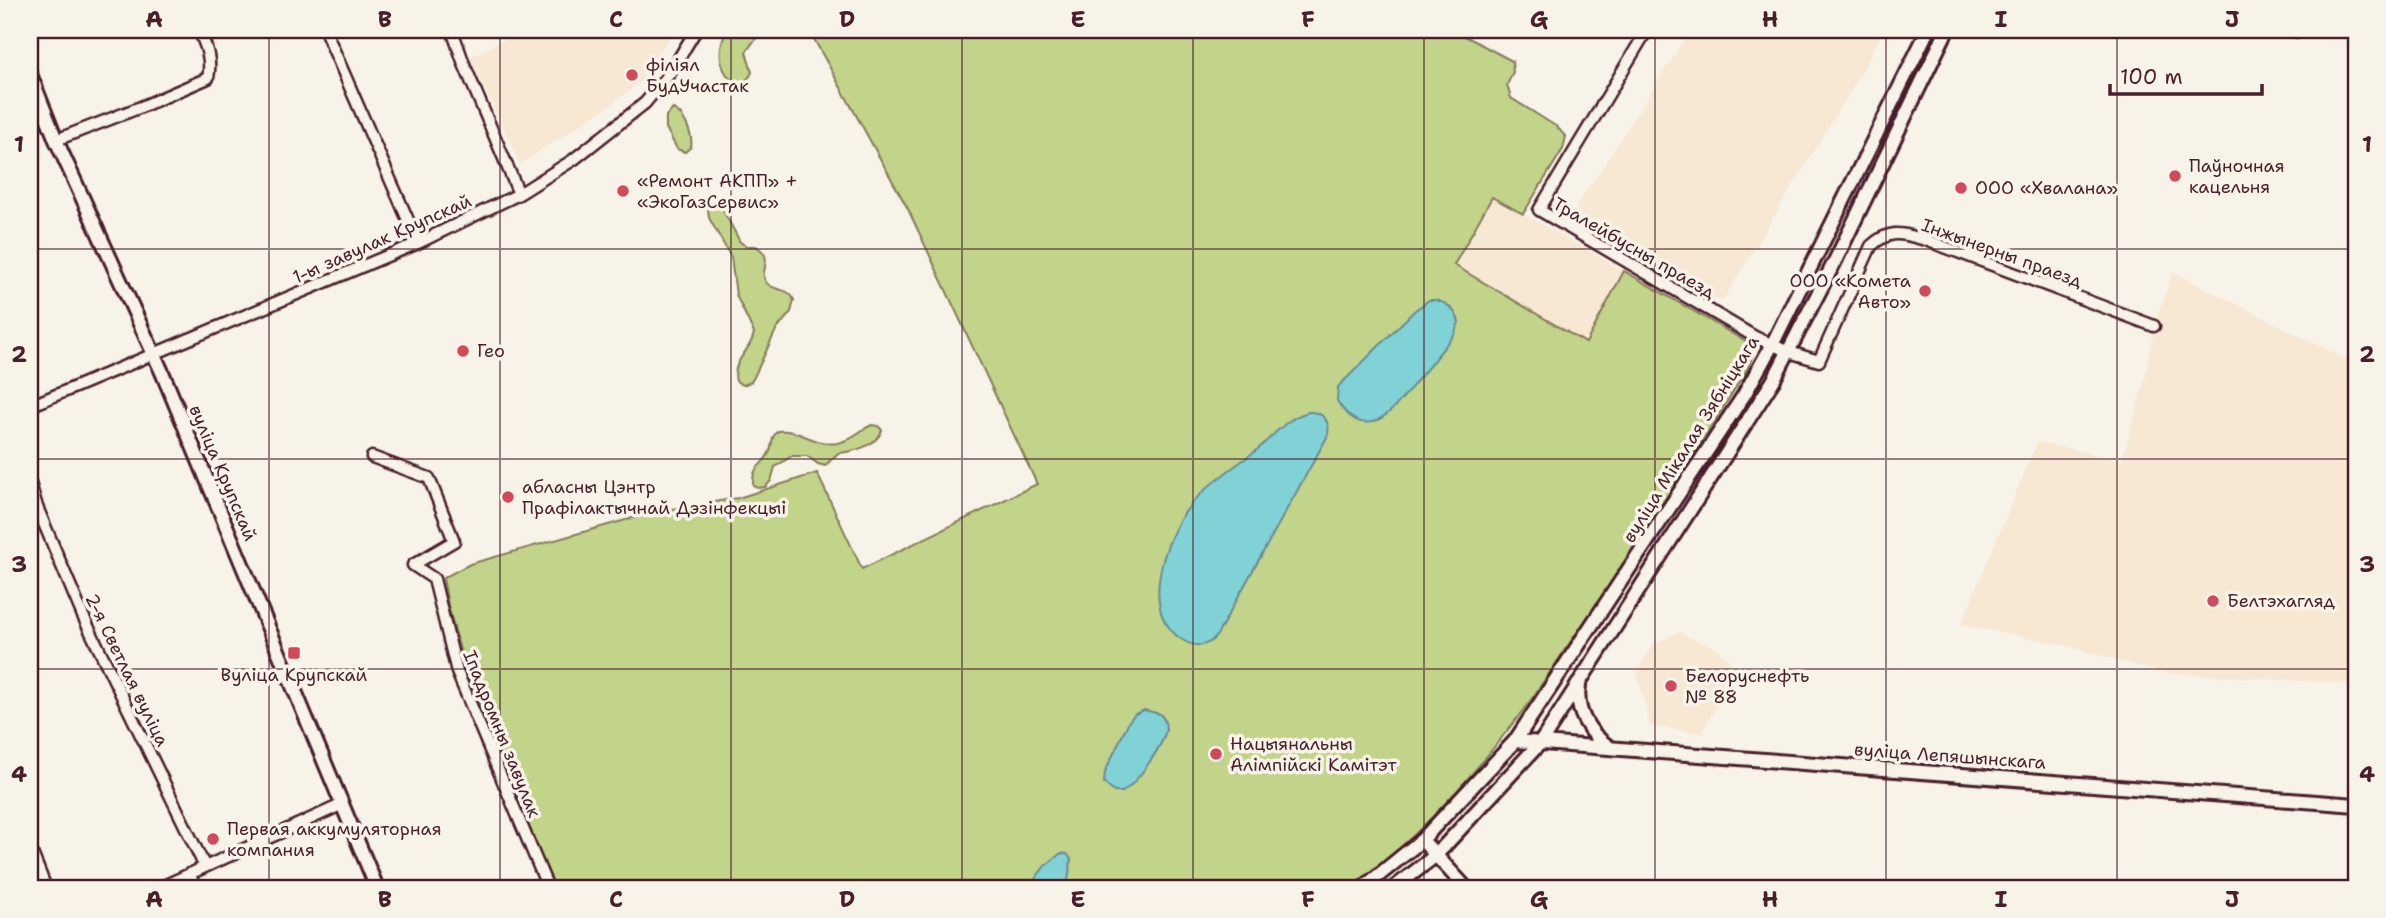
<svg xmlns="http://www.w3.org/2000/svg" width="2386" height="918" viewBox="0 0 2386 918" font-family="'Shantell Sans',sans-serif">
<rect width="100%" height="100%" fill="#f7f3e8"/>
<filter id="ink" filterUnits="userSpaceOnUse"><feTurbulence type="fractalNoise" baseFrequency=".0143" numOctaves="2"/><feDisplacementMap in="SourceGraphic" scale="14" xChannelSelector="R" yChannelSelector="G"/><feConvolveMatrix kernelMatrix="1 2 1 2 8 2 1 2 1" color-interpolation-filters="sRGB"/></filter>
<g filter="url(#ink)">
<path fill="#f7e8d4" d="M524 30H674L653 63 641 70 644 79 612 104 520 164 470 57Z
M1690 30H1883L1862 72 1722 302 1578 221 1577 204 1605 164Z
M1492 196 1624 271 1586 343 1453 264Z
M2173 272 2356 364V684L2163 673 2060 644 1961 625 2037 442 2122 460 2144 382 2154 326Z
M1678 632 1716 648 1733 665 1724 693 1702 733 1650 726 1637 673 1652 645Z"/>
<path fill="#c2d489" stroke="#867a5a" stroke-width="2" d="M728 30H762L746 52 752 72C738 103 706 61 728 30Z
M809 30H1454L1512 61 1513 72 1507 85 1511 98 1557 127 1566 137 1563 149 1523 214 1492 197 1454 265 1586 343 1624 271 1750 344 1753 354 1748 368 1630 555 1528 704C1477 771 1419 840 1349 888L1334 886 1331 888H554L466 672 448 605 443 578 470 564 654 512 738 498 817 473 862 569 1037 484 908 209Z
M673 109C684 113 693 135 691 147L685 152 677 149 666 128V116Z
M712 204 721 206 740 242 747 246H756C776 259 758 270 766 282 774 293 787 285 794 300L791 312 776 330 754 377 751 382 743 385 736 381C731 360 751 352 754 333L736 295 731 257 709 218 708 208Z
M872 425 878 426 882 430C877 446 853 452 838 453L825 466 818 464 807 456H792L775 467 771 481 765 487 758 488 753 485C752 464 763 467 769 453 774 444 769 439 778 431 799 428 816 447 838 443 851 440 860 430 872 425Z"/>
<path fill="#81d2d6" stroke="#6b8a92" stroke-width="2" d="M1429 300C1443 299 1455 308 1459 322L1454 335C1441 351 1428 367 1416 382 1393 410 1367 447 1337 401L1338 387 1414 311Z
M1309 412C1323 411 1332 423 1327 437L1217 635C1198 661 1164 632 1160 608 1154 582 1165 548 1177 525 1195 492 1224 474 1253 453 1271 439 1286 417 1309 412Z
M1144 710 1160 714C1164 718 1166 722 1166 729 1164 744 1136 785 1122 792H1114L1104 783 1105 772 1129 721 1135 714Z
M1061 853 1067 854 1071 859 1067 888H1028L1045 866Z"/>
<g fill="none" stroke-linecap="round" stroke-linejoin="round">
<defs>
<path id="minor" d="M325 30 418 243
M452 30 464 64 519 194
M1647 30 1539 210 1755 337 1789 352 1819 361 1871 246C1891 228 1903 234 1926 240L2154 326
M56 140 141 107 208 78C212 60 206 46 199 30
M30 406 418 243 519 194 573 160 645 103 670 73 696 30
M372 457 429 478 454 541 413 565 434 579 457 672 548 888
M30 483 37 507 83 616 205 867
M30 848 46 888
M189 874 196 888
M159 888 343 804"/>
<path id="major" d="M30 74 56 140 162 372 377 888
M1579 686C1575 712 1589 733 1609 747
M1515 741 2356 805
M1422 840 1466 888
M1363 888 1422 840 1515 741 1744 395 1772 345 1928 30
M1394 888 1435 856 1541 742 1773 381 1835 261 1947 30"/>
</defs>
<use href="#minor" stroke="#4a1f2b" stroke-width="15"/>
<use href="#major" stroke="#4a1f2b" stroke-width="18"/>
<use href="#minor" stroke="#f7f3e8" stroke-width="10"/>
<use href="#major" stroke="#f7f3e8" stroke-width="12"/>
<defs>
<path id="rail" d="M2283 30 2297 37"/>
</defs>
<use href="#rail" stroke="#4a1f2b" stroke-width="5"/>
<use href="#rail" stroke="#f7f3e8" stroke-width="2.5" stroke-dasharray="8" stroke-linecap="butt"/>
</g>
</g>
<path fill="none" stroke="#4a1f2b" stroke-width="2" stroke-opacity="0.55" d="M269 30V888M500 30V888M731 30V888M962 30V888M1193 30V888M1424 30V888M1655 30V888M1886 30V888M2117 30V888M30 249H2356M30 459H2356M30 669H2356"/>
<g fill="#d1495b" stroke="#f7f3e8" stroke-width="2.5">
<circle cx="632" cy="75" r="7"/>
<circle cx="2175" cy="176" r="7"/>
<circle cx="1961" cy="188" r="7"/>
<circle cx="623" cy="191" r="7"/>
<circle cx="1925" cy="291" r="7"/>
<circle cx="463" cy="351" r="7"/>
<circle cx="508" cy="497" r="7"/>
<circle cx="2213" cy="601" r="7"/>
<rect x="287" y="646" width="14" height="14" rx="3.5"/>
<circle cx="1671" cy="686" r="7"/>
<circle cx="1216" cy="754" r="7"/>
<circle cx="213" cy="839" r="7"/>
</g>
<g text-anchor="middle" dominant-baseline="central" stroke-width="7" stroke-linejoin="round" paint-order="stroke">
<g font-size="18" fill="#4a1f2b" stroke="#f7f3e8" text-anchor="start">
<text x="646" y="65">філіял<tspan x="646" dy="21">БудУчастак</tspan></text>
<text x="2189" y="166">Паўночная<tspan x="2189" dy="21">кацельня</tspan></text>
<text x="637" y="181">«Ремонт АКПП» +<tspan x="637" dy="21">«ЭкоГазСервис»</tspan></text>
<text x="1975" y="188">ООО «Хвалана»</text>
<text x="1911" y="281" text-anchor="end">ООО «Комета<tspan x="1911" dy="21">Авто»</tspan></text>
<text x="477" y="351">Гео</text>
<text x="522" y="487">абласны Цэнтр<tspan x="522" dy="21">Прафілактычнай Дэзінфекцыі</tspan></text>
<text x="2227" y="601">Белтэхагляд</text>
<text x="294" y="675" text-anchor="middle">Вуліца Крупскай</text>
<text x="1685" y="676">Белоруснефть<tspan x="1685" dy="21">№ 88</tspan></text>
<text x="1230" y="744">Нацыянальны<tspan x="1230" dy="21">Алімпійскі Камітэт</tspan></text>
<text x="227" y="829">Первая аккумуляторная<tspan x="227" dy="21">компания</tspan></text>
</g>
<g font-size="18" fill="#4a1f2b" stroke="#f7f3e8">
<text transform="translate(382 239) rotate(-24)">1-ы завулак Крупскай</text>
<text transform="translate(1634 248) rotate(30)">Тралейбусны праезд</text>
<text transform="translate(2002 253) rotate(20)">Інжынерны праезд</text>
<text transform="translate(1691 439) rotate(-58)">вуліца Мікалая Зябніцкага</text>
<text transform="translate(223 473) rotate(67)">вуліца Крупскай</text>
<text transform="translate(127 670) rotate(64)">2-я Светлая вуліца</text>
<text transform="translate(502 734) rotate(68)">Іпадромны завулак</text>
<text transform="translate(1950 756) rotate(4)">вуліца Лепяшынскага</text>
</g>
</g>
<rect width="2386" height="918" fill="none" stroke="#f7f3e8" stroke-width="77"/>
<path d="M2110 84v10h152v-10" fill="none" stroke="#4a1f2b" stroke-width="3.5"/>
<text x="2120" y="84" font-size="21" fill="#4a1f2b" stroke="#f7f3e8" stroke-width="5" paint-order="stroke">100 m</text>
<rect x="38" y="38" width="2310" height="842" fill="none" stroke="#4a1f2b" stroke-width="2.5"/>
<g font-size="23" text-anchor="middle" font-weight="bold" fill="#4a1f2b">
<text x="154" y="27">A</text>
<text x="385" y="27">B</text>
<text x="616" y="27">C</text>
<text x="847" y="27">D</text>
<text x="1078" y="27">E</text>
<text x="1308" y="27">F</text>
<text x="1539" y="27">G</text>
<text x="1770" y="27">H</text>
<text x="2001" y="27">I</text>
<text x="2232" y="27">J</text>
<text x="19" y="152">1</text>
<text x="2367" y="152">1</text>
<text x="19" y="362">2</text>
<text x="2367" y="362">2</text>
<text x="19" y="572">3</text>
<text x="2367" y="572">3</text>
<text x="19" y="782">4</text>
<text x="2367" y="782">4</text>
<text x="154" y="907">A</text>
<text x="385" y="907">B</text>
<text x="616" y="907">C</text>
<text x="847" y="907">D</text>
<text x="1078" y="907">E</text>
<text x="1308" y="907">F</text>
<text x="1539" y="907">G</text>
<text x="1770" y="907">H</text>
<text x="2001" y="907">I</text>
<text x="2232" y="907">J</text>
</g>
</svg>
